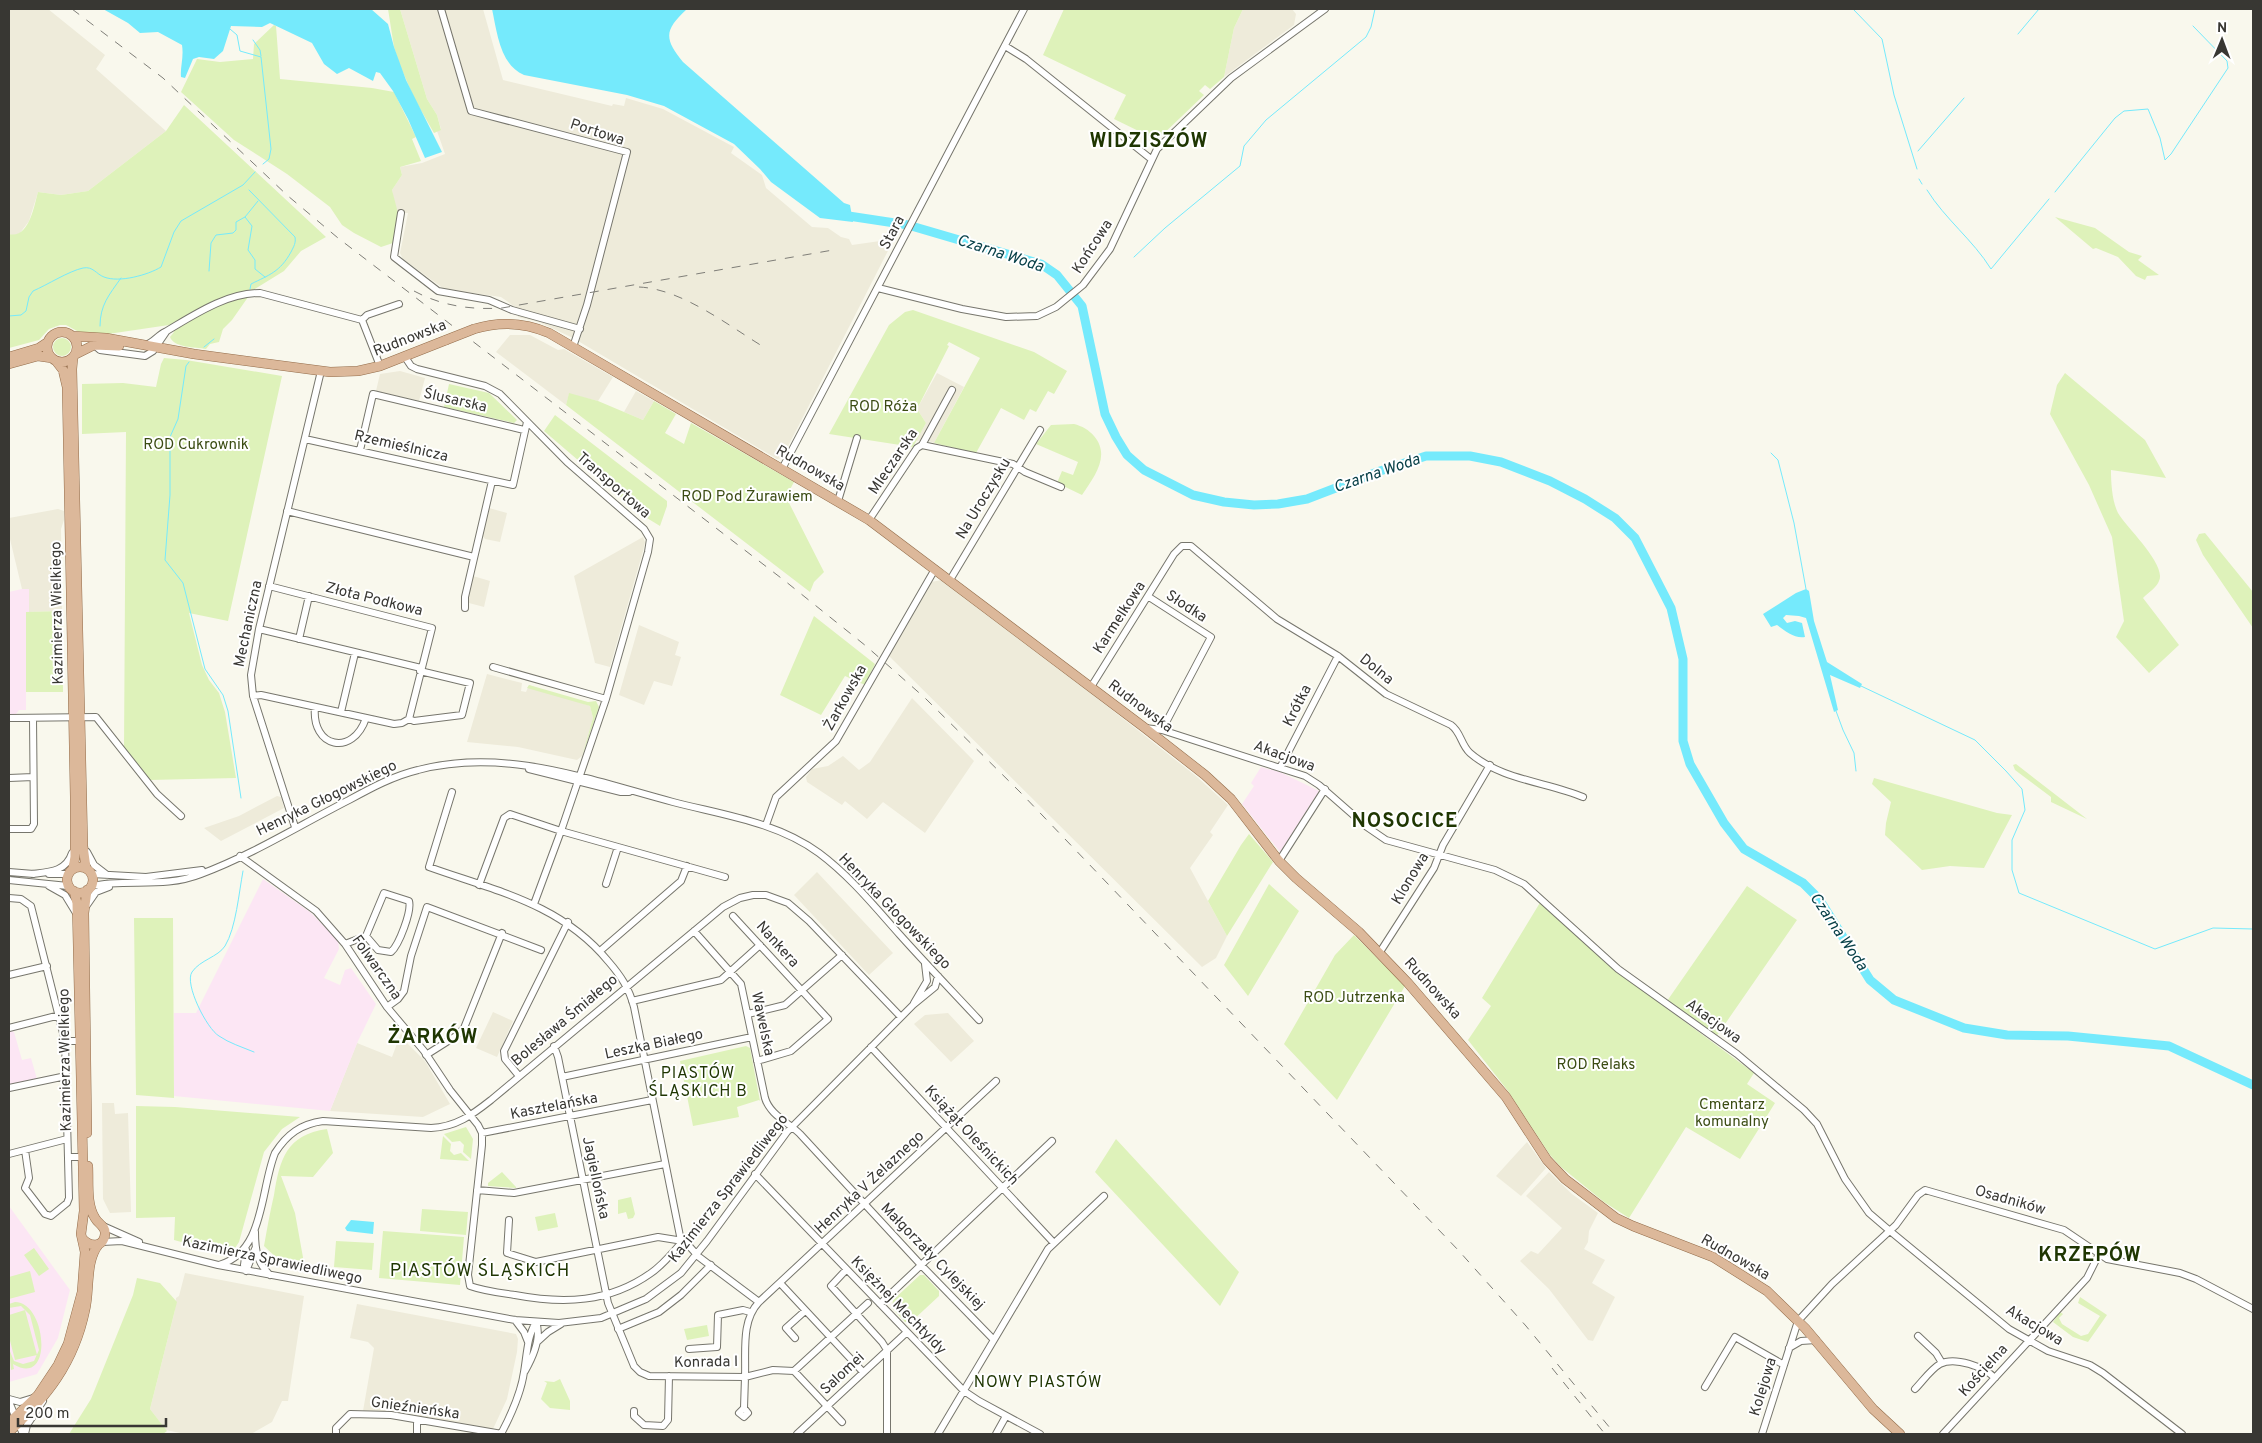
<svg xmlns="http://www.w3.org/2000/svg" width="2262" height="1443" viewBox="0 0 2262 1443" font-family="Overpass,sans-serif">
<rect width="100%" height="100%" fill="#f9f8ed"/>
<path fill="#eeebda" d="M9 9H48L105 55 96 69 166 131 88 191 61 195 38 192 29 221 20 233 15 236 9 234Z
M400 9H483L503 80 612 106 613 104 624 106 626 98 663 109 734 147 731 153 762 175 766 188 812 227 828 228 841 237 849 239 852 245 894 239 782 458 777 459 573 338 539 322 518 317V309L501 297 444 289 403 259 400 253 408 213H396L392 190 402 175 400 167 422 163 445 154 437 131 441 129 437 115 427 99Z
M1243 9H1292L1296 14 1294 25 1224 77 1234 28Z
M510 335H530L558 350 564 349 613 377 598 401 569 394 566 405 496 352Z
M400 371 425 378 419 401 376 391 380 374Z
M937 373 964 387 934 443 926 440 916 441 926 423 917 409Z
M636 391 654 401 643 420 624 412Z
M489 508 507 513 500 542 485 539 482 535Z
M58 509 64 511V520L61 529 62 611 29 612V590L22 589 9 535V518Z
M643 537 645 542 643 551 610 667 595 663 574 576Z
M473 576 490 581 484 607 469 603 467 600Z
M942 580 1060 669 1196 776 1228 805 1210 832 1213 835 1190 868 1227 936 1216 958 1202 967 889 656 931 582Z
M639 625 679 642 675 655 681 657 672 686 654 681 644 705 619 695Z
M487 674 522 683 521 691 526 692 529 685 590 706 593 718 582 756 577 760 518 747 467 742Z
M912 698 974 761 925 833 883 802 867 819 845 801 842 805 807 782 806 777 812 769 828 766 843 756 859 770 870 762Z
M277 796 281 797 284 808 221 841 204 828 239 816Z
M817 872 893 953 869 975 794 895Z
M493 1012 513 1021 497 1057 476 1048Z
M948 1013 974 1041 951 1062 914 1024 925 1015Z
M401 1033 405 1041 425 1061 450 1104 423 1117 330 1111 357 1043 392 1057Z
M102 1103H114L115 1114 128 1113 131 1212 110 1213 103 1199Z
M1527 1142 1546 1168 1521 1196 1496 1176Z
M1549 1172 1572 1194 1598 1213 1589 1231 1588 1242 1584 1249 1605 1260 1592 1283 1615 1297 1593 1341 1588 1340 1549 1289 1520 1261 1531 1251 1538 1254 1562 1228 1526 1196Z
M185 1273 304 1296 288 1401H282L272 1422 251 1434H185L166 1430 150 1409 175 1310 176 1298 179 1296Z
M357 1304 516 1334 518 1339 517 1352 507 1399 493 1429 389 1412 363 1411 374 1348 368 1342 350 1338Z"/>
<path fill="#fce6f4" d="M22 589H29V612H26V710H19L16 714H9V592Z
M1261 767 1280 772 1319 791 1280 852 1242 804 1254 786 1251 783Z
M263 879 310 912 338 940 339 949 324 978 340 985 345 970 351 968 376 1004 358 1041 330 1111 174 1096V1013H196Z
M9 1030 14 1032 22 1060 31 1058 37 1079 9 1086Z
M9 1206 70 1290 58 1338 37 1374 9 1382Z"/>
<path fill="#def2ba" d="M388 9H400L427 99 437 115 441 130 434 133 414 98 399 63 394 47Z
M1064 9H1243L1234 28 1224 77 1210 89 1205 85 1199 91 1204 95 1157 140 1114 119 1126 95 1043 55Z
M274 25 276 26 280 79 372 88 394 92 416 137 412 139 421 161 400 167 402 175 392 190 398 213 393 243 381 247 354 233 342 225 330 207 287 174 234 140 181 92 197 59 220 62 253 59 254 44Z
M184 105 326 237 301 251 284 271 253 290 232 320 223 329 219 342 210 344 206 349C195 347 174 348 170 337L174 332 169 325 108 334 79 332 66 325H60L49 329 39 340 9 348V234C29 239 34 206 38 192L61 195 88 191 166 131Z
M2055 217 2095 228 2129 252 2142 256 2138 260 2159 275 2147 276 2145 280 2136 276 2118 257 2096 248 2093 249Z
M913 310 1034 352 1067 371 1054 394 1048 391 1036 412 1030 409 1024 420 1001 408 976 453 934 443 980 358 949 342 947 345 949 346 917 409 926 423 913 447 829 434 889 325 905 312Z
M53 347a9 9 0 1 1 18 0a9 9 0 1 1-18 0Z
M164 358 186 360 282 376 228 621 189 613 202 665 209 680 219 693 225 712 236 778 150 780 124 750 126 432 82 434V384L123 383 156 387 161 364Z
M2065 373 2145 440 2166 478 2111 470C2111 483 2112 501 2118 513 2127 528 2167 565 2159 581 2157 587 2148 593 2143 598L2179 645 2149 673 2116 637 2124 621 2112 537 2089 485 2050 414 2057 385Z
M449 384 489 393 517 420 514 423 444 407Z
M569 393 598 401 643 420 654 401 676 414 665 433 684 444 691 423 794 482 786 497 824 572 814 582 810 592 566 405Z
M555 415 667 501V506L660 526 642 515 544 431Z
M1074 424C1082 426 1089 430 1094 436 1111 456 1094 477 1082 495L1057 483 1062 471 1073 475 1078 462 1036 444 1051 425Z
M2205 533 2253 592V628L2203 555 2196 540 2199 534Z
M62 611 63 692H26V612Z
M814 616 875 664 865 685 845 676 821 715 780 695Z
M529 685 588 702 596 701 599 707 582 756 593 718 590 706 527 688Z
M2016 764 2087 819 2051 802V797L2015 770 2013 765Z
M1874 778 1997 813 2012 815 1984 868 1950 866 1922 870 1885 835 1886 823 1891 802 1872 784Z
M1249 834 1273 862 1227 936 1208 901 1241 845Z
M1269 884 1299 911 1248 996 1224 965Z
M1747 886 1797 920 1716 1037 1667 1001Z
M1541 901 1611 967 1754 1073 1747 1084 1775 1103 1740 1159 1686 1127 1629 1218 1604 1202 1561 1167 1550 1155 1508 1091 1468 1040 1491 1006 1482 998Z
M134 918H173L174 1098 136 1095Z
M1354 935 1405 986 1337 1100 1284 1044 1335 955Z
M746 1046 750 1048 760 1101 759 1100 737 1107 739 1117 693 1126 680 1061Z
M136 1106 175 1107 300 1117 282 1129 264 1152 239 1242 233 1251 222 1253 174 1240 175 1217 136 1218Z
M466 1127 473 1139 471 1159 463 1152 464 1145 460 1141 452 1142 444 1134Z
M327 1129 333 1153 313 1177 281 1176 295 1213 304 1263 314 1268 282 1263 264 1246C267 1229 270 1212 274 1195 280 1159 286 1135 327 1129Z
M443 1136 451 1144 450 1151 454 1155 461 1153 469 1161 440 1159Z
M1116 1139 1239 1272 1220 1306 1095 1172Z
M502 1172 516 1187V1188L488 1186V1183Z
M631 1197 635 1214 633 1218 628 1219 626 1212 618 1214V1200Z
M422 1209 468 1212 466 1235 420 1231Z
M555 1213 558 1227 538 1231 535 1217Z
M383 1231 464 1237 460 1285 379 1278Z
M336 1241 374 1243 372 1270 334 1267Z
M34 1248 49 1269 39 1276 24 1255Z
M30 1271 35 1292 9 1299V1277Z
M920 1275H924L939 1291V1296L911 1322H905L892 1308 893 1300Z
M137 1278 160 1283 177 1302 150 1409 167 1431 163 1434H69L91 1399 133 1295Z
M2080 1297 2107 1315 2088 1342 2073 1337 2053 1322 2060 1312 2063 1314 2059 1318 2062 1324 2081 1336 2088 1334 2100 1316 2078 1303Z
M15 1302C47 1302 54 1389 13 1364L14 1369 11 1370 9 1349 14 1361 23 1364 34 1361 39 1350 30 1315 21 1306 9 1308V1304Z
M25 1310 37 1355 15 1360 9 1337V1315Z
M707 1325 709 1336 687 1340 684 1329Z
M560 1379 570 1401V1410L550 1408 541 1399 547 1383 544 1381 554 1382Z"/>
<path fill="#75eafc" d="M103 9H371L388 24 394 47 406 80 442 152 425 158 408 119 393 91 380 73 376 72 373 81 349 68 337 74 324 64 312 43 270 23 262 27 231 26 223 51 214 59 199 57 193 59 185 78 181 77C180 68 184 57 182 45L158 32 140 33 128 23Z
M492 9H687C664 30 664 39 683 62L844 203 850 205 853 222 820 218 771 182 760 169 734 144 664 106 627 95 524 75C500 65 497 32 492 9Z
M1806 589 1809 591 1814 621 1827 662 1862 684 1860 688 1830 675 1838 710 1834 712 1806 618 1799 616 1786 615 1783 618 1787 623 1795 621 1802 623 1805 637C1795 639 1785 631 1777 625L1771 627 1763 614 1796 593Z
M351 1220 374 1222 373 1234 347 1231 345 1228Z"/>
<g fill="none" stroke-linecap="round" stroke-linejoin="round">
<path stroke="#75eafc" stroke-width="1" d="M1853 9 1882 39 1894 95 1917 169
M230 29 237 35 240 51 261 57 271 149 269 159 263 164
M2018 34 2039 9
M253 40 260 50 261 56
M1918 151 1964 98
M1919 179 1922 184
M249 190 295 237C296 243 294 246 291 252 280 272 269 275 251 284L250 289
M1927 190C1945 219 1973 240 1991 269L2049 199
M2055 192 2115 118 2124 111 2148 109 2160 138 2165 160 2171 154 2228 68 2227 61 2193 26
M258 201 245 217 252 226 248 250 255 260V269L265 277
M1134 257 1165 228 1240 166 1244 146 1266 120 1366 37 1371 27 1375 9
M209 271 211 243 216 235 233 233 236 230V222L245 217
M9 316 21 315 26 311 29 297 33 291C47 285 69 271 83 268 93 266 96 274 104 277 119 283 148 275 161 267L174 232 181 221 243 185 255 172
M100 326C100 305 109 295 121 278
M204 347 214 339
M189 362 186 366 178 419 170 437V495L165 560 183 583 205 669 223 695 228 711 241 798
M1771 453 1778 460 1794 523 1806 589
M1861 686 1975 740 2006 771 2022 789 2025 810 2012 840V870L2019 893 2155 949 2213 928 2253 929
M1836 711 1843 730 1854 753 1856 771
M243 871C239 892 236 928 225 946 218 957 200 960 192 972 184 984 207 1029 219 1036 229 1043 242 1047 254 1052"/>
<path stroke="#75eafc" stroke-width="9" d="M842 215 908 225 1041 264 1057 275 1082 306 1105 414 1116 437 1127 455 1144 470 1193 495 1224 502 1254 505 1278 504 1307 499 1380 471 1426 456H1470L1501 462 1550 481 1585 499 1615 518 1635 538 1671 608 1683 659V741L1690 764 1724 823 1744 849 1803 883 1819 899 1870 980 1894 1000 1964 1028 2007 1035 2068 1036 2169 1046 2253 1085"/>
<defs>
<path id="minor" d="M441 9 471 111 627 152 587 305 573 347
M1005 46 1026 59 1151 159
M401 213 394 257 438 291 489 300 512 310 580 329
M878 288 962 309 1006 317 1037 316 1056 307 1083 285 1110 249 1157 149 1231 78 1325 9
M362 320 367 315 399 304
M94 345 100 350 145 356 153 351 166 332
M146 345C154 342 158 335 165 332 194 315 226 293 260 293L362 320 380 366
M405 357 411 366 417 369 485 386 500 394 567 462 644 529 650 539 648 552 606 699 561 831 534 904
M305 439 513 485 527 422
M922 445 1013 464 1025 472 1061 487
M360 450 373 394 524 430
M782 469 1024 9
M838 501 857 438
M287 511 474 557
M869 520 917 448 922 445 952 390
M950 580 1040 430
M269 586 432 628 409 719
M1149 597 1211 637 1162 730
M465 608V597L492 481
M259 629 421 668
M299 639 309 596
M493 667 606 699
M1091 687 1174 554 1182 546H1191L1277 619 1338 656 1386 694 1451 725C1461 732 1461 745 1470 753 1501 780 1547 782 1583 797
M253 696 261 695 394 724 402 723 409 719 414 721 462 715 470 683 420 671
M315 707C311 748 353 757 366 718
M341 712 355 653
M9 718 96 717 157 794 181 816
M1145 728 1162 730 1305 776 1319 785 1367 827 1386 840 1495 870 1524 884 1618 969 1737 1054 1804 1110 1817 1124 1845 1179 1869 1213 1890 1231 2009 1329 2048 1351 2090 1365 2103 1373 2182 1434
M1280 768 1338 656
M529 769 621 792H629
M9 778 33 777
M452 792 429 867C496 891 561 904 608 961 621 976 629 988 634 1007L680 1236 699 1257 759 1302C741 1321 746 1351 745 1377L649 1376 640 1372 634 1366 608 1303 558 1057 554 1046
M766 825 776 797 836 741 935 569
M295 827 253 696 251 675 259 629 321 371
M9 829H31L34 824 33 718
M87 852 94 865 107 875
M240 856 316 911 345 944 387 1007 424 1051 450 1090 478 1125 482 1133V1145L468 1275 470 1286C484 1291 500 1293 515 1295 563 1304 609 1303 651 1273 663 1265 673 1252 683 1241
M1279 861 1325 789
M9 872 34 874
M32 874C49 872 66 872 72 853
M49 874H68
M92 874 146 877 202 870
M9 880 68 886
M606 884 618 847
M479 885 504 818 510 814 561 831 725 877
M49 886 65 895 76 913
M91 886C128 878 163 889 201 874 252 855 300 825 349 800 371 788 393 776 418 770 505 747 590 780 673 802 723 815 777 822 819 853 850 876 875 907 900 935 926 964 953 992 979 1020
M9 898 21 899 31 906 65 1041H80
M87 905 96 892 109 887
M733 916 828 1019 791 1051 757 1061
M694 931 741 984 765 1098C770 1115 788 1122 800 1134L921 1265 993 1339
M345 944 366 936 384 893 409 901C412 911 399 945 391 952L378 950 366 936
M600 951 681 881 687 866
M1380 952 1434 868 1443 845 1490 765
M9 975 47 966
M632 1001 721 980 760 945
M914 1003 927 981 925 964
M387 1007 398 999 404 991 411 956 427 907 541 950
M748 1014 785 1005 842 955
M9 1028 60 1015
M871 1047 1053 1242
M426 1055 456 1036 464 1028 502 933
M519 1076 505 1059 504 1051 568 922
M562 1077 752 1037
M9 1088 66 1076
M482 1133 652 1100
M25 1150 29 1178 25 1188 45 1214 51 1216 67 1203 69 1198 65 1041
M9 1154 67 1139
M68 1157H82
M755 1174 964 1391 979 1401 1040 1434
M477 1190 514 1193 665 1164
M509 1220 507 1253 536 1262 658 1237 683 1241
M103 1226 139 1242
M255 1232C255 1249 257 1263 270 1275
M102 1242 122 1241 218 1265 515 1320 559 1323 601 1318 646 1299 681 1273 707 1241 787 1132 913 1005 935 987 938 976
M246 1250 244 1265 246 1271
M219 1265C265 1252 260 1190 275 1153 287 1134 301 1124 323 1121L431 1128C456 1127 472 1115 491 1100L723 907 740 898 753 895H766L788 903 809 921 901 1017
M846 1270 831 1286 882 1342 887 1350V1434
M246 1271 255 1249
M780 1283 863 1372
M759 1302 996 1081
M880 1304 1052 1141
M515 1320 524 1332 528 1342
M618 1329 659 1312 681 1295 711 1265
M1918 1336 1936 1353 1942 1363
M795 1338 786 1328 805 1311
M537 1342 548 1332 561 1324
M1789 1348 1801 1341 1816 1340
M689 1349 717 1347 718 1315 743 1310 750 1312
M525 1371C533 1357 542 1338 536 1322
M794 1371 868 1303
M1705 1387 1735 1337 1784 1365
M1915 1389C1922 1382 1931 1369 1940 1364 1955 1356 1984 1367 1995 1378
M9 1399 20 1402 33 1398
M9 1402 23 1434
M744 1408 748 1413 744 1417 739 1413 744 1408 745 1377 773 1370 794 1371 842 1422
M634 1411V1416L644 1425 663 1426 668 1420 669 1376
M25 1434 27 1425 43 1401
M336 1434V1428L350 1414 391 1415 502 1434
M417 1434V1420
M501 1434C511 1415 521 1394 524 1372 527 1355 527 1337 536 1322
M797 1434 907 1332
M938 1434 1048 1249 1104 1196
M996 1434 1006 1416
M1762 1434 1798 1321 1832 1284 1896 1225 1918 1195 1925 1190 2064 1230 2107 1259 2180 1273 2196 1279 2253 1309
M1943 1434 2087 1278 2099 1254"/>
<path id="major" d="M474 329C500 321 524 322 549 333L869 520 1145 728 1205 775 1231 799 1279 861 1296 878 1359 932 1408 983 1506 1097 1547 1160 1565 1179 1616 1218 1633 1226 1713 1257 1767 1291 1805 1328 1873 1409 1900 1434
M47 347a15 15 0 1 1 30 0a15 15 0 1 1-30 0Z
M72 336 106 338 194 354 330 372 358 371 380 366 446 340
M76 354 94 345 119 346
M9 357 39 348 48 342
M73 358 72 369 83 846 86 868
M56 361 63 370 67 387 75 797V857L73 868
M9 364 38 356 52 358
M67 880a13 13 0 1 1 26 0a13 13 0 1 1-26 0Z
M87 890 84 913 87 1133
M82 1238C89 1247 104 1248 105 1234 106 1226 98 1224 95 1218 86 1204 89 1182 88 1166
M9 1423 38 1395 58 1365 68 1344 82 1292 85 1252 81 1234 84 1211 77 903 74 891
M9 1432C47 1397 74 1363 85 1310 90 1290 85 1260 99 1244"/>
</defs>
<use href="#minor" stroke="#77766d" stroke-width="8"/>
<use href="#major" stroke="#936c4a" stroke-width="10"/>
<use href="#minor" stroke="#fff" stroke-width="6"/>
<use href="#major" stroke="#dcb89a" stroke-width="9"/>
<path stroke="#7f7e78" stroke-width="1" stroke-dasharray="9 9" stroke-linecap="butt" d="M72 9 163 78 288 196 338 238 785 581 866 646 925 698 1021 793 1459 1251 1526 1326 1615 1434
M639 287C683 289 730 327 767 349
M414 291C442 306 471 310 502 308L833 250
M1552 1368 1605 1434"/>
<defs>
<path id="major-bridge" d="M446 340 474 329"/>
</defs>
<use href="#major-bridge" stroke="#936c4a" stroke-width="10" stroke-linecap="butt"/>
<use href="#major-bridge" stroke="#dcb89a" stroke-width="9"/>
</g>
<g text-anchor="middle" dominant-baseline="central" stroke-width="4" stroke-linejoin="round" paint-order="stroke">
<g font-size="15" fill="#383733" stroke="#fff">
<text transform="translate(597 133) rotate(18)">Portowa</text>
<text transform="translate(893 233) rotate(-62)">Stara</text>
<text transform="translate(1093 247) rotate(-57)">Końcowa</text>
<text transform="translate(410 339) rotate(-21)">Rudnowska</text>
<text transform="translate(455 401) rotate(13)">Ślusarska</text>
<text transform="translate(401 447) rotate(13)">Rzemieślnicza</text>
<text transform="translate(894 462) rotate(-56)">Mleczarska</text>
<text transform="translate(810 469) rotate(30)">Rudnowska</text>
<text transform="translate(613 486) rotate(41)">Transportowa</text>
<text transform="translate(984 499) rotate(-59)">Na Uroczysku</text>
<text transform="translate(374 600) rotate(14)">Złota Podkowa</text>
<text transform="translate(1186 607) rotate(33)">Słodka</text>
<text transform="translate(58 613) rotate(-91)">Kazimierza Wielkiego</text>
<text transform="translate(1120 618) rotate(-57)">Karmelkowa</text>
<text transform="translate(249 624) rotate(-78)">Mechaniczna</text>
<text transform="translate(1376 670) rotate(39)">Dolna</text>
<text transform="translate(846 698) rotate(-61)">Żarkowska</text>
<text transform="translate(1298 706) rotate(-63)">Krótka</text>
<text transform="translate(1140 707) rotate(37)">Rudnowska</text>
<text transform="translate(1284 757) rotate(20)">Akacjowa</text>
<text transform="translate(327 799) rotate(-26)">Henryka Głogowskiego</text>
<text transform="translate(1411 879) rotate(-59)">Klonowa</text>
<text transform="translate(894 912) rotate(46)">Henryka Głogowskiego</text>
<text transform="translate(777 945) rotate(48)">Nankera</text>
<text transform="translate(376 968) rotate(55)">Folwarczna</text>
<text transform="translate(1432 989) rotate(48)">Rudnowska</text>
<text transform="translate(565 1021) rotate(-40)">Bolesława Śmiałego</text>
<text transform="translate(1713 1022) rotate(36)">Akacjowa</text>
<text transform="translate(762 1024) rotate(78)">Wawelska</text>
<text transform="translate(654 1045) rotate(-12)">Leszka Białego</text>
<text transform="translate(66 1060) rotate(-91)">Kazimierza Wielkiego</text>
<text transform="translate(554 1107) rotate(-11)">Kasztelańska</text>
<text transform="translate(971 1136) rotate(47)">Książąt Oleśnickich</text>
<text transform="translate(595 1178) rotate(78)">Jagiellońska</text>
<text transform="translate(870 1183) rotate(-43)">Henryka V Żelaznego</text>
<text transform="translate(729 1189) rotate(-52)">Kazimierza Sprawiedliwego</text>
<text transform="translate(2010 1201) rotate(16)">Osadników</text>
<text transform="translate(932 1257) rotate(46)">Małgorzaty Cylejskiej</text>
<text transform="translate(1735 1258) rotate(30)">Rudnowska</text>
<text transform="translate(272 1261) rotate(12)">Kazimierza Sprawiedliwego</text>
<text transform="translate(898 1306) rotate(46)">Księżnej Mechtyldy</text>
<text transform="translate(2034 1326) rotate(31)">Akacjowa</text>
<text transform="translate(706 1363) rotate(-1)">Konrada I</text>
<text transform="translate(1984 1371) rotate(-48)">Kościelna</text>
<text transform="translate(843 1374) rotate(-43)">Salomei</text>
<text transform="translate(1764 1387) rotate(-73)">Kolejowa</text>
<text transform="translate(415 1409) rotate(8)">Gnieźnieńska</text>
</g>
<g font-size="15" fill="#3b4c13" stroke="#fff">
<text x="883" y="407">ROD Róża</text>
<text x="196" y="445">ROD Cukrownik</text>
<text x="747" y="497">ROD Pod Żurawiem</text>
<text x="1354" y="998">ROD Jutrzenka</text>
<text x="1596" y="1065">ROD Relaks</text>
<text x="1732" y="1105">Cmentarz<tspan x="1732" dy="17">komunalny</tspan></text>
</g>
<g font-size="16" font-style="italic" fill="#094149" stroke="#fff">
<text transform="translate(1000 254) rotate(18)">Czarna Woda</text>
<text transform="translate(1377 474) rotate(-19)">Czarna Woda</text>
<text transform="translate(1838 932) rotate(56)">Czarna Woda</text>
</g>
<g font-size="16" letter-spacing="1" fill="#1f3602" stroke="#fff">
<text x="698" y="1074">PIASTÓW<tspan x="698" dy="18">ŚLĄSKICH B</tspan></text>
<text x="1038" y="1383">NOWY PIASTÓW</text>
</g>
<g font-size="18" letter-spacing="1" fill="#1f3602" stroke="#fff">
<text x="480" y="1271">PIASTÓW ŚLĄSKICH</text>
</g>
<g font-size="20" font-weight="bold" letter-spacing="1" fill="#1f3602" stroke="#fff">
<text x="1149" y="142">WIDZISZÓW</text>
<text x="1405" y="822">NOSOCICE</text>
<text x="433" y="1038">ŻARKÓW</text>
<text x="2090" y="1256">KRZEPÓW</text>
</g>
</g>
<rect width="2262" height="1443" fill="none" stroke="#383733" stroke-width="20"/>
<g transform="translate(2222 40) rotate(1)" stroke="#ffffff" stroke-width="4" paint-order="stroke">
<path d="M0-4L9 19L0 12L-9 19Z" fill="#383733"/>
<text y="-8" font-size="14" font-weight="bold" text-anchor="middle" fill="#383733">N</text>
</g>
<path d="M18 1418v8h148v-8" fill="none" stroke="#383733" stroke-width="2.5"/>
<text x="25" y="1418" font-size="15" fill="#383733" stroke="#ffffff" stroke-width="4" paint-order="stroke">200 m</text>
</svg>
